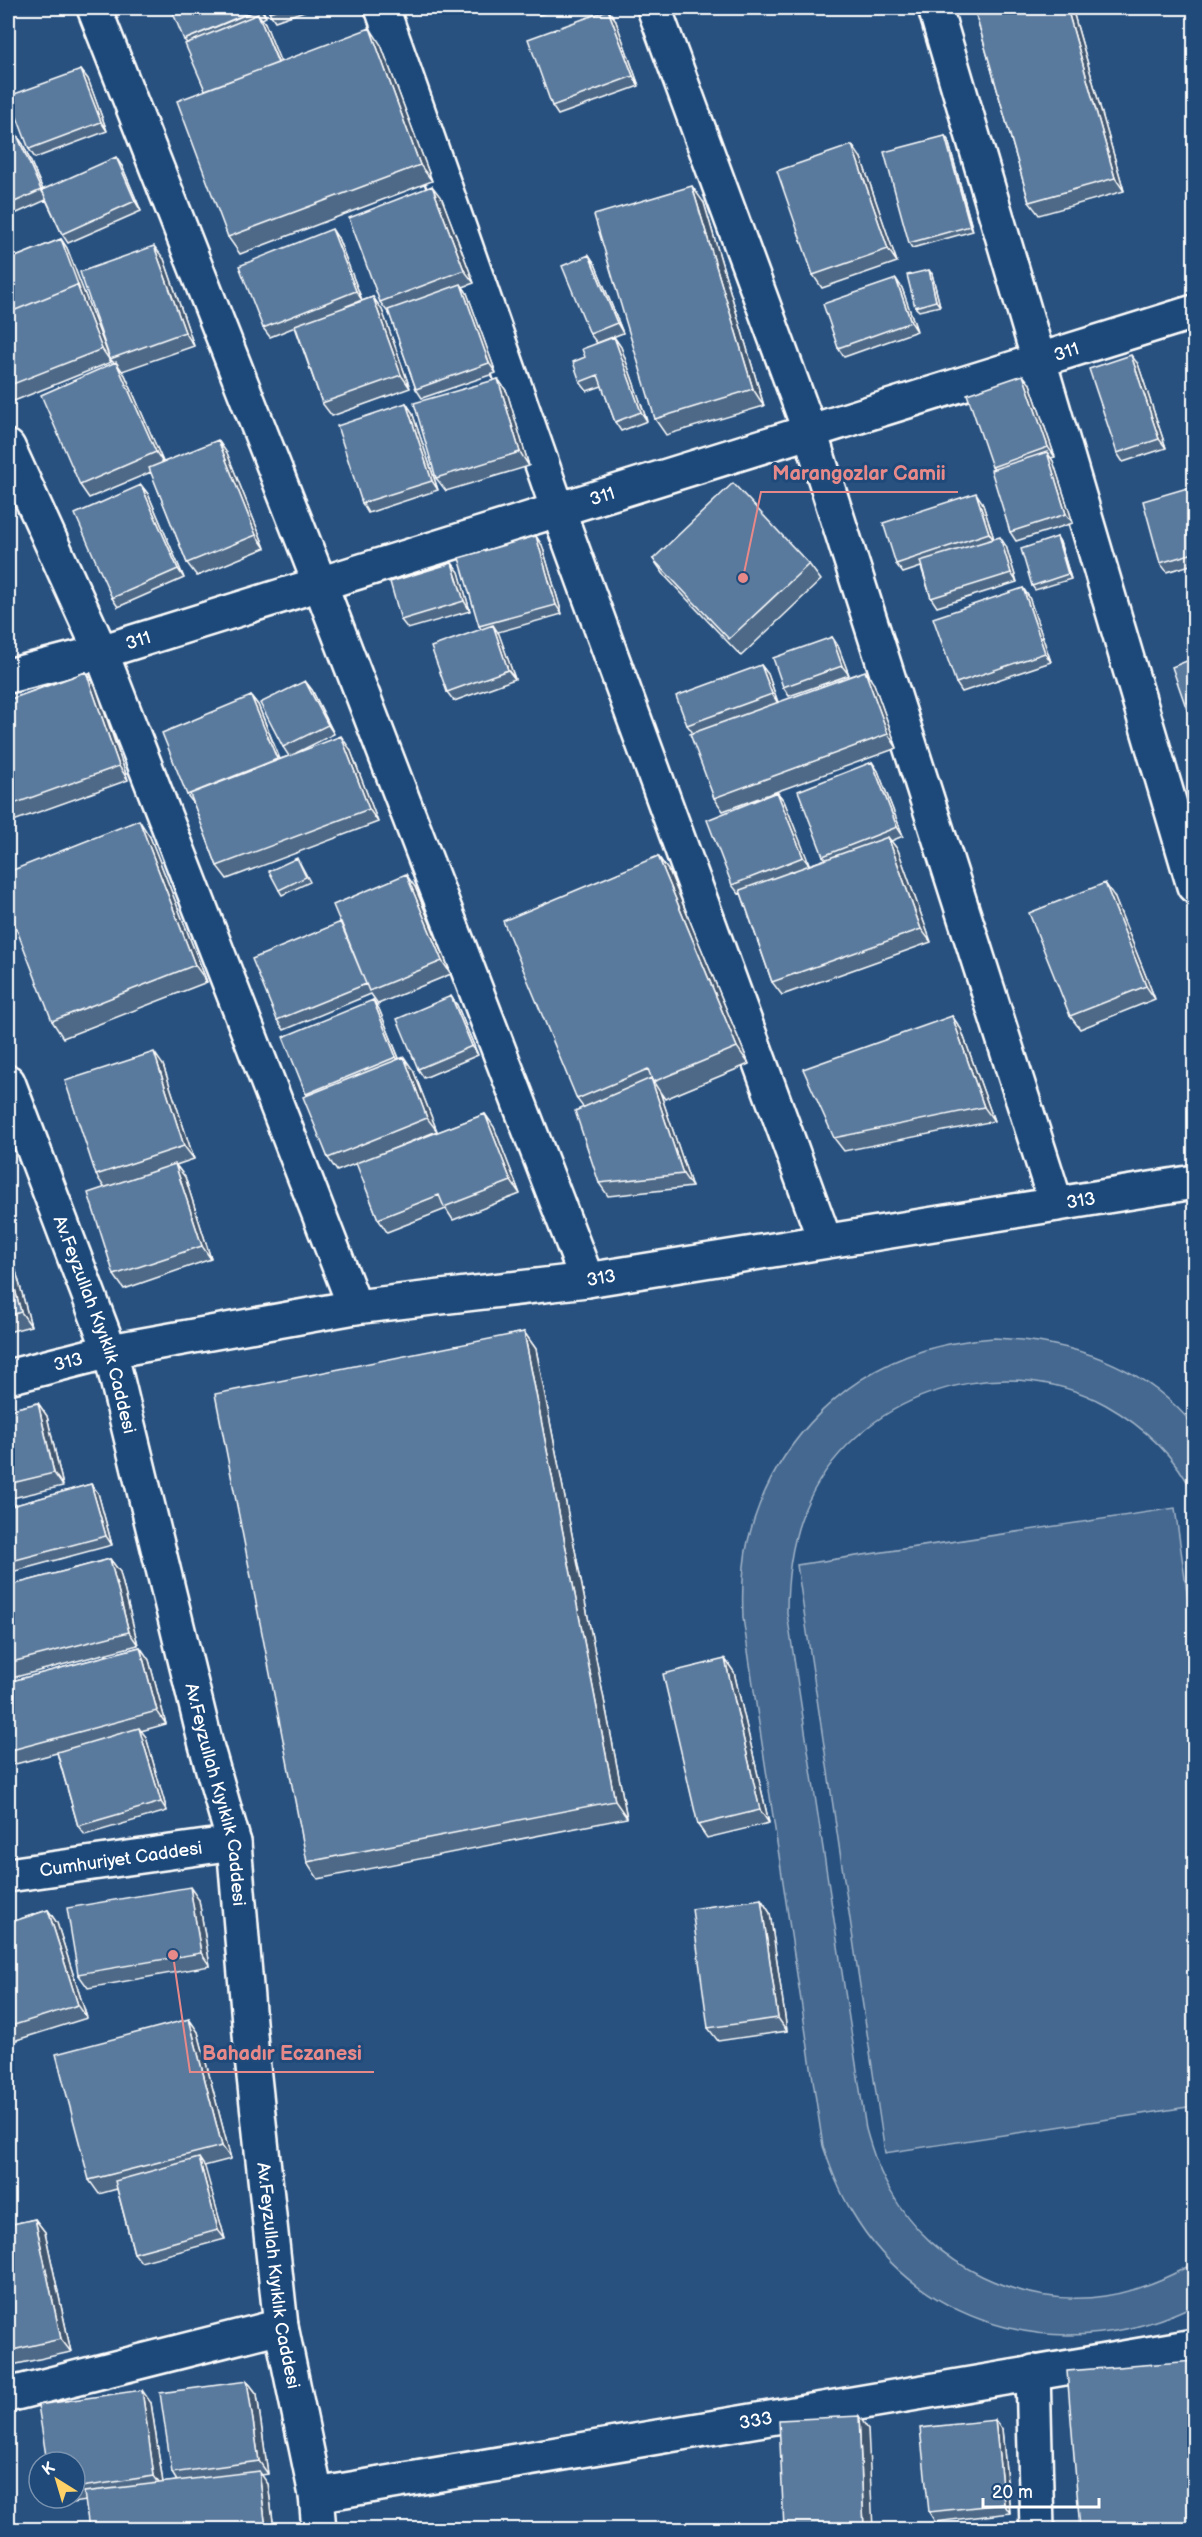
<svg xmlns="http://www.w3.org/2000/svg" width="1202" height="2537" viewBox="0 0 1202 2537" font-family="'Balsamiq Sans',sans-serif">
<rect width="100%" height="100%" fill="#28517f"/>
<filter id="ink" filterUnits="userSpaceOnUse"><feTurbulence type="fractalNoise" baseFrequency=".0167" numOctaves="2"/><feDisplacementMap in="SourceGraphic" scale="12" xChannelSelector="R" yChannelSelector="G"/><feConvolveMatrix kernelMatrix="1 2 1 2 8 2 1 2 1" color-interpolation-filters="sRGB"/></filter>
<g filter="url(#ink)">
<path fill="#446890" stroke="#a2b4c8" stroke-width="1.5" d="M994 1338C1071 1341 1143 1364 1194 1426V1495C1177 1457 1143 1426 1106 1405 998 1346 851 1395 804 1511 791 1544 787 1578 787 1613L866 2129C872 2151 879 2172 891 2192 931 2265 1023 2309 1105 2296 1138 2291 1166 2279 1194 2263V2305C1073 2366 923 2333 852 2212 839 2191 831 2169 823 2146L743 1618C742 1592 742 1566 748 1541 769 1453 835 1378 922 1351 946 1343 969 1340 994 1338Z
M1175 1508 1194 1642V2106L885 2153 797 1565Z"/>
<g fill="none" stroke-linecap="round" stroke-linejoin="round">
<defs>
<g id="street">
<path d="M94 8 320 584 587 1280"/>
<path d="M382 8 558 510 825 1241"/>
<path d="M654 8 810 432 1056 1204"/>
<path d="M935 8 1194 886"/>
<path d="M8 447 101 652 355 1307"/>
<path id="s1" d="M8 676 101 652 1194 312"/>
<path id="s2" d="M8 1377 110 1351 355 1307 587 1280 1194 1182"/>
<path id="s3" d="M8 1875 234 1843"/>
<path d="M1033 2372 1037 2530"/>
<path d="M8 2395 281 2326"/>
<path id="s4" d="M316 2495 1194 2346"/>
</g>
<g id="secondary">
<path id="s5" d="M8 1082 110 1351 206 1745 234 1843 252 2058 281 2326 316 2495 319 2530"/>
</g>
</defs>
<use href="#street" stroke="#fff" stroke-width="38"/>
<use href="#secondary" stroke="#fff" stroke-width="38"/>
<use href="#street" stroke="#1f4a7a" stroke-width="33"/>
<use href="#secondary" stroke="#1f4a7a" stroke-width="33"/>
</g>
<path fill="#4d6987" stroke="#fff" stroke-width="1.5" d="M262 8 266 17 262 19 265 23 280 62 381 45 432 181 240 254 228 237 205 90 187 43 184 40Z
M267 8H313L275 21 269 12Z
M534 8H562L539 15Z
M974 8H1072L1124 191 1039 215 1029 202Z
M608 10 615 19 639 86 558 115 552 106Z
M81 70 88 79 107 131 35 158 29 149Z
M945 136 948 140 973 231 912 248 909 243Z
M8 139 23 144 43 190 122 166 141 211 68 243 62 234 46 200 8 217Z
M861 158 897 262 822 288 813 275Z
M442 199 474 283 463 287 467 293 496 373 422 398 416 389 390 315 380 302Z
M704 203 764 406 666 435 655 419Z
M338 238 362 300 344 307 373 297 382 310 410 388 332 416 322 403 295 327 270 337 263 328Z
M61 239 67 248 111 362 14 401 8 392V260Z
M589 255 595 264 623 333 597 343 590 334Z
M164 259 194 346 122 371 125 375 163 462 227 453 265 548 197 576 187 563 151 472 89 498 80 485 114 363 110 359Z
M932 274 940 306 919 311 915 307Z
M896 279 902 288 917 331 844 357 838 348Z
M614 337 621 347 647 421 621 431 615 422 602 386 587 391 580 382 585 357Z
M1138 364 1166 448 1123 462 1117 453Z
M498 379 507 392 529 466 446 491 436 478Z
M1030 384 1055 457 1051 458 1053 461 1073 523 1016 541 1010 532 994 469 992 467Z
M406 403 412 412 438 490 368 513 362 503Z
M141 485 148 494 184 578 118 607 112 598Z
M1194 486V564L1167 572 1160 563Z
M982 502 994 539 1006 546 1017 582 937 607 931 598 921 567 903 573 896 564Z
M1057 537 1060 542 1071 579 1035 590 1032 586Z
M542 545 562 614 498 632 515 679 454 701 447 692 481 629 479 626Z
M653 559 809 564 821 580 741 656 665 576Z
M452 563 459 572 470 611 408 629 401 620Z
M1023 588 1029 597 1051 662 962 692 956 683Z
M832 637 838 646 849 675 789 696 783 687Z
M761 665 768 674 778 702 874 684 897 748 723 811 714 798 693 733 687 725Z
M86 672 95 685 128 780 8 823V700Z
M305 681 312 690 334 734 296 753 350 749 378 822 227 879 217 866 194 804 187 795 251 696 258 705 280 759 289 756 283 747Z
M872 762 878 771 903 836 891 841 898 850 931 942 782 995 772 982 741 893 739 894 732 885 777 792 784 801 809 865 826 859 823 856Z
M150 837 207 982 63 1038 52 1021Z
M658 856 670 873 749 1064 665 1099 660 1092 692 1187 608 1196 599 1183 583 1107 577 1099Z
M300 863 310 882 282 895 279 890Z
M415 887 451 974 378 1004 371 994 284 1030 277 1020 341 922Z
M1114 896 1155 999 1080 1029 1070 1016Z
M373 1000 379 1009 399 1058 413 1070 437 1131 371 1158 485 1114 494 1127 520 1194 453 1220 446 1209 387 1232 378 1219 357 1163 337 1171 328 1158 306 1094Z
M457 1005 478 1055 424 1078 418 1069Z
M952 1016 961 1029 994 1121 844 1151 834 1138Z
M163 1065 194 1159 176 1165 185 1177 211 1259 124 1289 114 1275 104 1187 96 1175Z
M8 1147 12 1162 8 1164Z
M8 1242 31 1326 8 1332Z
M524 1332 536 1349 627 1818 318 1879 307 1862Z
M38 1403 47 1416 63 1486 8 1499V1410Z
M91 1484 98 1493 112 1545 8 1573V1507Z
M110 1559 120 1572 138 1645 8 1679V1586Z
M140 1647 149 1660 166 1724 141 1731 146 1737 167 1811 85 1835 78 1826 57 1753 8 1766V1682Z
M725 1659 734 1672 769 1823 707 1838 698 1825Z
M761 1899 770 1913 787 2031 718 2041 708 2028Z
M199 1900 210 1966 88 1988 78 1974Z
M48 1910 57 1923 87 2018 10 2042 8 2039V1923Z
M189 2019 198 2032 231 2159 204 2166 225 2239 141 2262 134 2253 117 2189 99 2194 89 2180Z
M35 2219 45 2232 71 2352 8 2366V2225Z
M247 2381 257 2394 268 2474 261 2475 268 2484 274 2529H89L86 2501 60 2505 55 2498H75V2462L151 2403 163 2483 177 2481 172 2473Z
M1002 2429 1010 2513 935 2522 929 2512Z"/>
<path fill="#3f556e" stroke="#fff" stroke-width="1.5" d="M260 8H262L266 17Z
M1067 8H1072L1124 191 1115 178Z
M608 10 615 19 639 86 633 76Z
M258 14 265 23 285 73 279 64Z
M370 28 381 45 432 181 420 165Z
M81 70 88 79 107 131 101 122Z
M17 135 23 144 47 199 41 190Z
M945 136 948 140 973 231 970 226Z
M852 145 861 158 897 262 888 249Z
M116 157 122 166 141 211 135 201Z
M432 186 442 199 474 283 464 270Z
M692 186 704 203 764 406 753 389Z
M332 229 338 238 362 300 356 291Z
M61 239 67 248 111 362 102 349 77 285Z
M154 246 164 259 194 346 185 332Z
M589 255 595 264 623 333 617 323Z
M929 270 932 274 940 306 936 301Z
M896 279 902 288 917 331 911 322Z
M461 284 467 293 496 373 489 363Z
M373 297 382 310 410 388 401 375Z
M614 337 621 347 647 421 641 412Z
M1131 355 1138 364 1166 448 1159 439Z
M116 362 125 375 165 466 156 452Z
M1023 375 1030 384 1055 457 1048 447Z
M498 379 507 392 529 466 520 452Z
M406 403 412 412 438 490 432 481Z
M218 440 227 453 265 548 256 535Z
M1047 452 1053 461 1073 523 1066 514Z
M141 485 148 494 184 578 178 569Z
M976 493 982 502 995 542 989 533Z
M536 536 542 545 562 614 556 605Z
M1000 537 1006 546 1017 582 1011 573Z
M1057 537 1060 542 1071 579 1068 574Z
M452 563 459 572 470 611 464 601Z
M1023 588 1029 597 1051 662 1045 653Z
M493 625 499 634 515 679 508 670Z
M832 637 838 646 849 675 842 666Z
M761 665 768 674 778 703 772 694Z
M865 671 874 684 897 748 888 734Z
M86 672 95 685 128 780 119 766Z
M305 681 312 690 334 734 328 725Z
M251 696 258 705 283 768 277 759Z
M341 736 350 749 378 822 369 809Z
M872 762 878 771 903 836 897 827Z
M777 792 784 801 810 866 803 857Z
M139 820 150 837 207 982 195 965Z
M888 837 898 850 931 942 921 929Z
M658 856 670 873 749 1064 737 1047Z
M406 874 415 887 451 974 442 961Z
M1105 883 1114 896 1155 999 1146 986Z
M451 996 457 1005 478 1055 472 1046Z
M373 1000 379 1009 402 1066 396 1057Z
M952 1016 961 1029 994 1121 984 1107Z
M154 1052 163 1065 194 1159 184 1146Z
M404 1057 413 1070 437 1131 427 1118Z
M651 1078 660 1092 692 1187 683 1174Z
M485 1114 494 1127 520 1194 511 1181Z
M8 1147 12 1162 8 1156Z
M175 1164 185 1177 211 1259 202 1246Z
M8 1242 31 1326 21 1312 8 1263Z
M524 1332 536 1349 627 1818 615 1801Z
M38 1403 47 1416 63 1486 54 1473Z
M91 1484 98 1493 112 1545 106 1536Z
M110 1559 120 1572 138 1645 129 1632Z
M140 1647 149 1660 166 1724 157 1711Z
M725 1659 734 1672 769 1823 760 1810Z
M139 1728 146 1737 167 1811 161 1802Z
M190 1887 199 1900 210 1966 201 1953Z
M761 1899 770 1913 787 2031 778 2018Z
M48 1910 57 1923 87 2018 78 2005Z
M189 2019 198 2032 231 2159 222 2146Z
M199 2158 205 2167 225 2239 218 2230Z
M35 2219 45 2232 71 2352 61 2339Z
M247 2381 257 2394 268 2474 259 2461Z
M142 2390 151 2403 164 2490 154 2476Z
M859 2416 868 2429 873 2529H864Z
M995 2420 1002 2429 1010 2513 1004 2504Z
M259 2471 268 2484 274 2529H266Z"/>
<path fill="#5a7a9d" stroke="#fff" stroke-width="1.5" d="M171 8H260L184 40Z
M267 8H282L269 12Z
M974 8H1067L1115 178 1029 202Z
M608 10 633 76 552 106 528 39Z
M258 14 278 63 205 90 185 44Z
M370 28 420 165 228 237 177 101Z
M81 70 101 122 29 149 9 96Z
M17 135 41 190 8 205V139Z
M945 136 970 226 909 243 884 152Z
M852 145 888 249 813 275 777 171Z
M116 157 135 201 62 234 42 190Z
M432 186 464 270 380 302 349 218Z
M692 186 753 389 655 419 594 215Z
M332 229 356 291 263 328 239 266Z
M61 239 80 290 77 285 8 313V260Z
M154 246 185 332 110 359 80 272Z
M589 255 617 323 590 334 562 266Z
M929 270 936 301 915 307 907 275Z
M896 279 911 322 838 348 823 304Z
M461 284 489 363 416 389 388 310Z
M77 285 102 349 8 386V313Z
M373 297 401 375 322 403 295 325Z
M614 337 641 412 615 422 598 375 580 382 573 362 585 357 582 349Z
M1131 355 1159 439 1117 453 1089 369Z
M116 362 156 452 80 485 41 395Z
M1023 375 1048 447 992 467 967 394Z
M498 379 520 452 436 478 414 403Z
M406 403 432 481 362 503 337 426Z
M218 440 256 535 187 563 149 468Z
M1047 452 1066 514 1010 532 991 470Z
M733 483 809 564 729 639 653 559Z
M141 485 178 569 112 598 75 514Z
M1194 486V553L1160 563 1143 501Z
M976 493 989 533 896 564 883 523Z
M536 536 556 605 479 626 459 558Z
M1000 537 1011 573 931 598 920 561Z
M1057 537 1068 574 1032 586 1021 549Z
M452 563 464 601 401 620 390 582Z
M1023 588 1045 653 956 683 933 618Z
M493 625 508 670 447 692 431 647Z
M832 637 842 666 783 687 773 658Z
M1194 658V730L1172 667Z
M761 665 772 694 687 725 676 696Z
M865 671 888 734 714 798 690 734Z
M86 672 119 766 8 806V700Z
M305 681 328 725 283 747 260 703Z
M251 696 277 759 187 795 162 733Z
M341 736 369 809 217 866 190 794Z
M872 762 897 827 823 856 798 791Z
M777 792 803 857 732 885 707 820Z
M139 820 195 965 52 1021 8 907V872Z
M888 837 921 929 772 982 740 890Z
M658 856 737 1047 653 1082 648 1069 577 1099 503 921Z
M297 858 306 877 279 890 269 871Z
M406 874 442 961 369 991 333 905Z
M1105 883 1146 986 1070 1016 1029 913Z
M341 922 366 984 277 1020 252 959Z
M451 996 472 1046 418 1069 397 1019Z
M373 1000 396 1057 306 1094 283 1037Z
M952 1016 984 1107 834 1138 803 1069Z
M154 1052 184 1146 96 1175 65 1081Z
M404 1057 427 1118 328 1158 303 1097Z
M651 1078 683 1174 599 1183 575 1111Z
M485 1114 511 1181 444 1207 439 1195 378 1219 356 1163Z
M175 1164 202 1246 114 1275 88 1193Z
M8 1263 21 1312 8 1316Z
M524 1332 615 1801 307 1862 215 1394Z
M38 1403 54 1473 8 1484V1410Z
M91 1484 106 1536 8 1562V1507Z
M110 1559 129 1632 8 1663V1586Z
M140 1647 157 1711 8 1751V1682Z
M725 1659 760 1810 698 1825 663 1674Z
M139 1728 161 1802 78 1826 57 1752Z
M190 1887 201 1953 78 1974 67 1908Z
M761 1899 778 2018 708 2028 692 1909Z
M48 1910 78 2005 8 2027V1923Z
M189 2019 222 2146 89 2180 56 2054Z
M199 2158 218 2230 134 2253 115 2181Z
M35 2219 61 2339 8 2351V2225Z
M1194 2361V2529H1080L1067 2371Z
M247 2381 259 2461 172 2473 160 2393Z
M142 2390 154 2476 75 2488V2462H47L38 2405Z
M859 2416 864 2529H784L779 2420Z
M995 2420 1004 2504 929 2512 920 2428Z
M259 2471 266 2529H89L84 2492Z"/>
</g>
<g text-anchor="middle" dominant-baseline="central" stroke-width="6" stroke-linejoin="round" paint-order="stroke">
<g font-size="18" fill="#fff" stroke="#1f4a7a">
<text stroke="none"><textPath href="#s1" startOffset="1107">311</textPath></text>
<text stroke="none"><textPath href="#s1" startOffset="621">311</textPath></text>
<text stroke="none"><textPath href="#s1" startOffset="135">311</textPath></text>
<text stroke="none"><textPath href="#s2" startOffset="1088">313</textPath></text>
<text stroke="none"><textPath href="#s2" startOffset="602">313</textPath></text>
<text stroke="none"><textPath href="#s5" startOffset="258">Av.Feyzullah Kıyıklık Caddesi</textPath></text>
<text stroke="none"><textPath href="#s2" startOffset="62">313</textPath></text>
<text stroke="none"><textPath href="#s5" startOffset="744">Av.Feyzullah Kıyıklık Caddesi</textPath></text>
<text stroke="none"><textPath href="#s3" startOffset="114">Cumhuriyet Caddesi</textPath></text>
<text stroke="none"><textPath href="#s5" startOffset="1230">Av.Feyzullah Kıyıklık Caddesi</textPath></text>
<text stroke="none"><textPath href="#s4" startOffset="446">333</textPath></text>
</g>
</g>
<path fill="none" stroke="#e88989" stroke-width="2" d="M743 578L761 492H958M173 1955L190 2072H374"/>
<g fill="#e88989" stroke="#1f4a7a" stroke-width="2">
<circle cx="743" cy="578" r="6"/>
<circle cx="173" cy="1955" r="6"/>
</g>
<g font-size="20" text-anchor="middle" font-weight="bold" fill="#e88989" stroke="#1f4a7a" stroke-width="6" stroke-linejoin="round" paint-order="stroke">
<text x="859" y="480">Marangozlar Camii</text>
<text x="282" y="2060">Bahadır Eczanesi</text>
</g>
<rect width="1202" height="2537" fill="none" stroke="#1f4a7a" stroke-width="30"/>
<rect x="15" y="15" width="1172" height="2507" fill="none" stroke="#fff" stroke-width="2" filter="url(#ink)"/>
<g transform="translate(57 2480) rotate(323)"><circle r="28" fill="#1f4a7a" stroke="#7992af" stroke-width="1.5"/>
<path d="M0-4.5L10 22L0 15L-10 22Z" fill="#ffd166"/>
<text y="-9" font-size="16" font-weight="bold" text-anchor="middle" fill="#ffffff">K</text>
</g>
<path d="M983 2498v9h116v-9" fill="none" stroke="#ffffff" stroke-width="3"/>
<text x="992" y="2498" font-size="18" fill="#ffffff" stroke="#1f4a7a" stroke-width="4.5" paint-order="stroke">20 m</text>
</svg>
